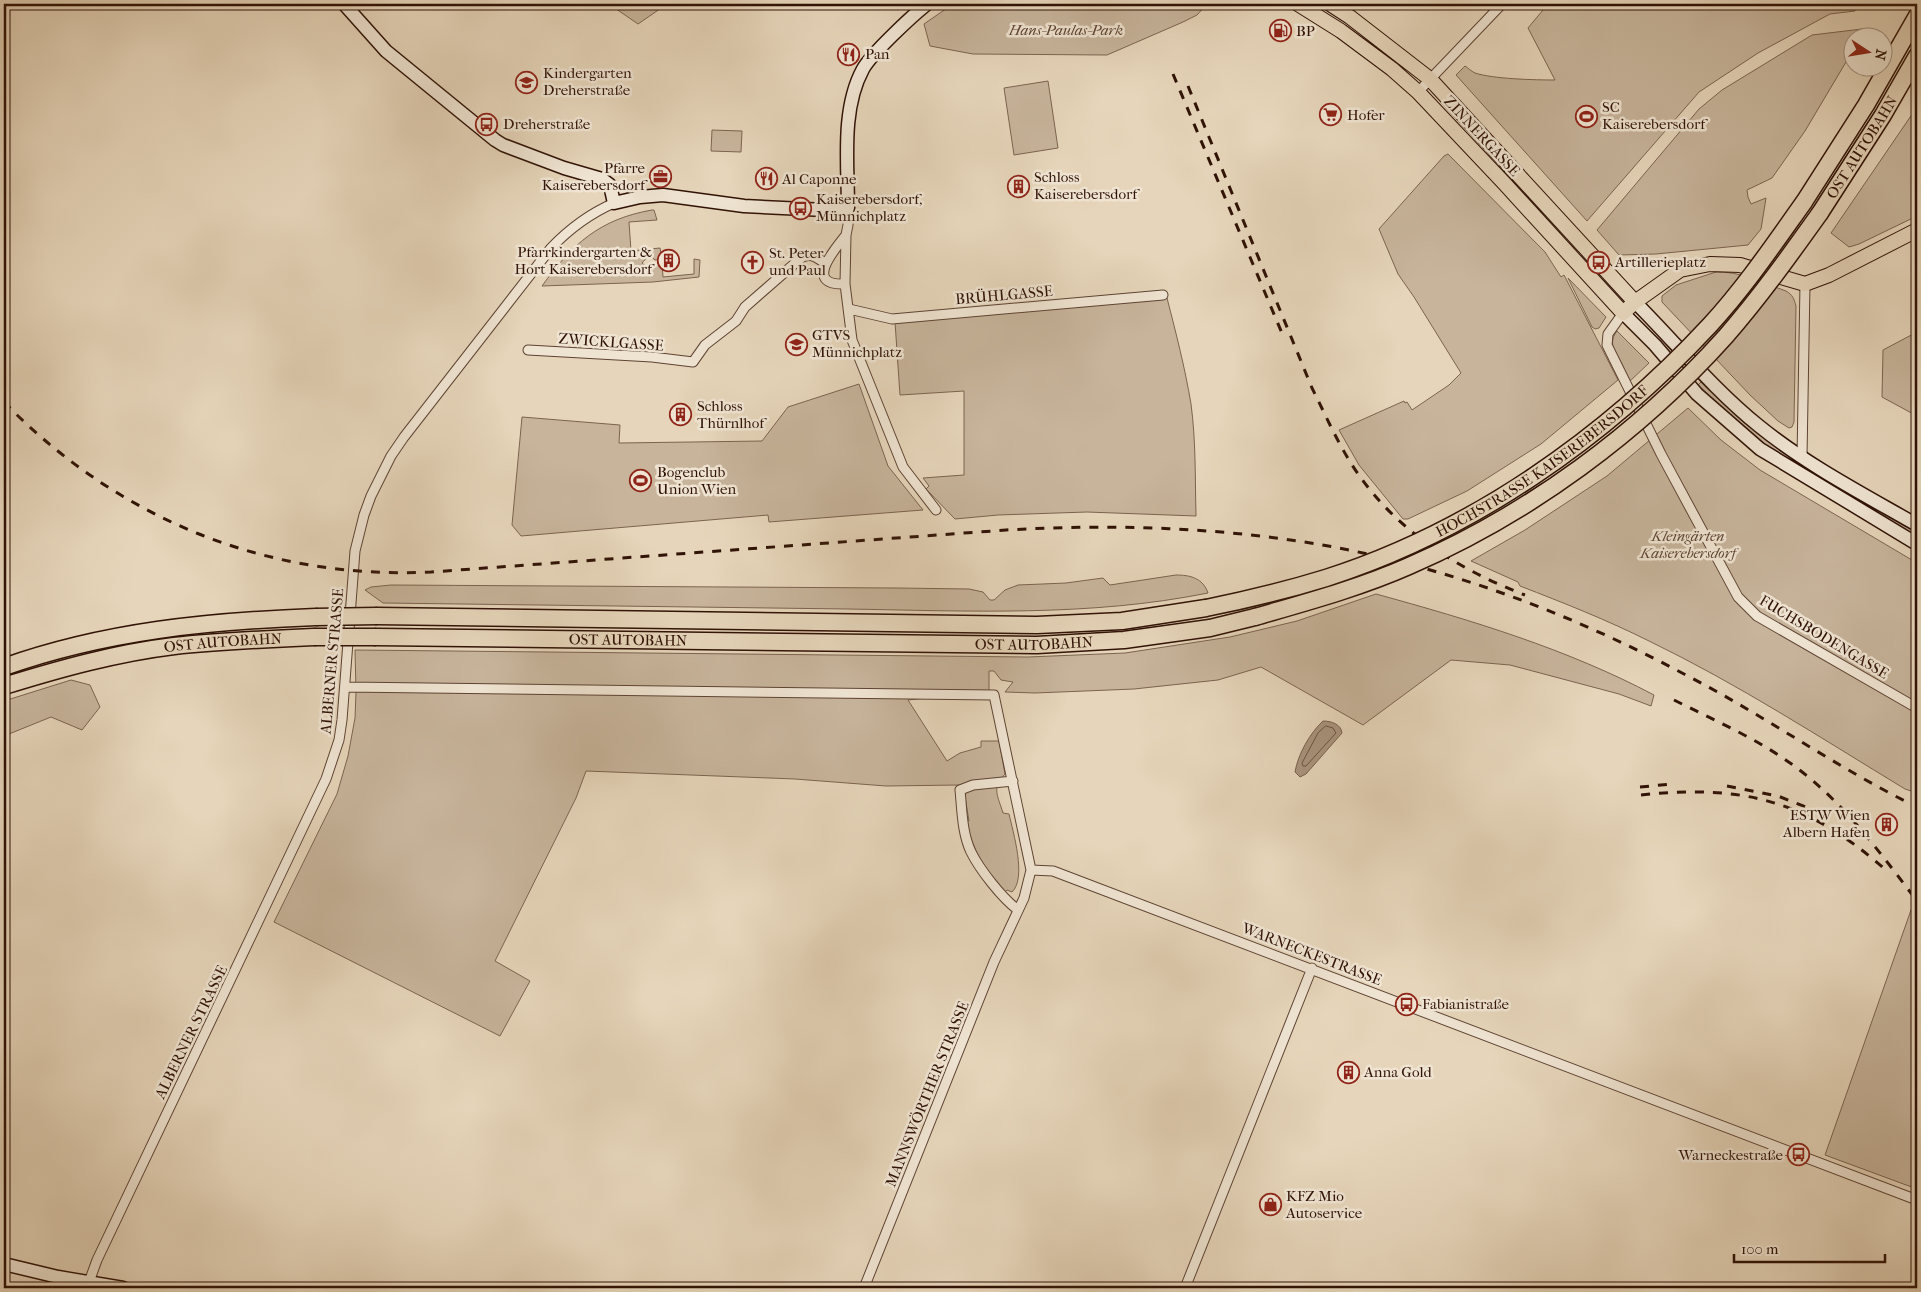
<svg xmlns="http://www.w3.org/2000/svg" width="1921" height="1292" viewBox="0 0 1921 1292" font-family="'IM FELL French Canon',serif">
<rect width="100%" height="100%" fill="#e6d5ba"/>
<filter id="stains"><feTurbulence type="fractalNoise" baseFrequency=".004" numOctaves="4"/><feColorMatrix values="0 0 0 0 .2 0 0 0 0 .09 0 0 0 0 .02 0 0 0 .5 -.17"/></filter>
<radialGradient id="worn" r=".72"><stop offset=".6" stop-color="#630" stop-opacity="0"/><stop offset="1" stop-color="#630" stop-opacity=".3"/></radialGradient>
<path fill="#c7b49b" stroke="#7c6350" d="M609 4H667L638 24Z
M953 4H1207L1197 15 1183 22 1107 55 973 54 930 46 924 24Z
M1548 4H1854L1855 11 1830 14 1758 53 1699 92 1587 221 1456 75 1465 66C1468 68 1471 71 1475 73 1493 79 1535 80 1555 80L1528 28Z
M1862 29 1858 37 1854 38 1853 46 1846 62 1805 131 1772 178 1747 190 1748 197 1751 204 1766 198 1761 229 1748 245 1656 254 1619 255 1597 230 1699 109 1722 90 1812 35Z
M1048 81 1058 148 1014 155 1004 88Z
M1917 107V216L1859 244 1849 247 1831 233Z
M712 130 742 131 741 152 711 151Z
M1448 154 1545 252 1561 277 1564 275 1618 380 1541 444 1467 491 1408 519H1403L1359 465 1339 430 1404 401 1405 403 1407 402 1412 410 1449 385 1461 373 1414 297 1398 274 1379 229 1444 156Z
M652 210H654L657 220 629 222 631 251 660 248 662 259 655 260 649 255 642 263 650 270 655 264 662 263 663 277 694 274V259L700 260 699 277 653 282 542 286C572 244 600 219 652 210Z
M1716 272C1740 271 1763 283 1786 291 1793 295 1794 299 1796 306L1794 422 1792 427 1789 428 1778 421 1750 395 1662 302V296L1676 285Z
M1568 278 1606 317 1599 328 1595 329 1592 327Z
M1167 298C1176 333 1185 368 1191 404 1196 441 1195 479 1196 516L1087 512 998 515 955 519 926 489 929 486 923 478 964 475V391L900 395 895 322Z
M1617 331 1649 363 1630 381C1623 367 1604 346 1617 331Z
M1917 332V416L1882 397 1883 350Z
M1702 381 1731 410 1779 449 1917 530V536L1795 466 1756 439 1698 385Z
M859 384 888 466 923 510 769 522 768 515 521 536 512 525 522 417 620 425 619 443 762 441 788 407Z
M1688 408 1721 440 1760 470 1917 563V793L1905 789C1821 738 1738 684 1649 641 1607 620 1564 603 1520 586L1518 582 1471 561 1525 530 1607 476Z
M1176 575C1190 575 1203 578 1208 593 1089 617 968 611 848 609 693 607 538 605 383 603L365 590 371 587 391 585 897 588 969 589 983 592 990 600H994L1005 590 1018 585 1066 583 1103 578 1110 585Z
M1376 594C1471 620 1567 649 1654 695L1651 706 1619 694 1510 665 1451 660 1363 725 1261 667 1218 680 1134 689 1035 693 1005 692 1013 682 1001 680 994 671H989V691L908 700 947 761 960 753 981 747V741H999L1005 774C991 788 998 796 1003 813L1009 814C1013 832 1027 878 1012 892L1007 890 1005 892C985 871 973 850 966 822L969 821 965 797 959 785 886 786 795 779 586 771 576 798 495 961 530 981 500 1036 274 922 337 794 348 756 355 718 356 692 355 650 1028 657 1125 653 1230 637 1297 621Z
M71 680 90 685 100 707 82 730 51 717 4 736V701Z
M1911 910 1917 916V1189L1825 1155Z"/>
<path fill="#a8937d" stroke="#785f4d" d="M1323 721C1331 721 1341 724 1342 733L1306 774 1300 777 1295 772C1298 754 1310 733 1323 721Z"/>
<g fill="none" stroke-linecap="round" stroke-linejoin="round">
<path stroke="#6c5242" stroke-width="1" d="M1326 726 1333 728 1336 733 1306 766H1303L1302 763 1318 733Z"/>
<defs>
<path id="street" d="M1418 92 1502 4
M848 208V225L846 235 845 284 852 340 903 467 936 510
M845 284C803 286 834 250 846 235
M849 309 892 319 1163 295
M1623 313 1608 334 1607 345 1661 454 1738 597 1757 616 1917 708
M528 350 652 357 693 362 705 345 736 321 745 307 801 258C810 252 817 258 825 263
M1802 457 1805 284
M345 687 994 695 1031 870 1024 898 994 962 864 1288
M1013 781 973 785 960 790C962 810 962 833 971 852 980 870 1002 898 1018 910
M1031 870 1053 871 1917 1200
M89 1282 97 1260 326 779 339 740 342 720 355 551 364 515 371 496 391 456 404 437 551 248C570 228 589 214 614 203
M1185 1288 1312 968"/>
<path id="secondary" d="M344 4 386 51 495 140 503 145 564 168 602 179 610 185 614 203 640 197 663 195 744 206 825 210 848 208C848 164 841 109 863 69 872 53 912 16 927 4
M1635 302C1676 343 1713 389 1759 426 1807 465 1863 494 1917 525
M1623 313 1655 345 1697 394 1760 449 1917 544
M4 1264 58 1277 123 1288"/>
<path id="primary" d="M1298 4 1341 31 1392 69 1418 92 1504 183 1623 313 1635 302 1680 270 1710 264 1740 265 1805 284 1829 275 1917 230
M1330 4 1350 17 1430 79 1635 302"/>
<g id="highway">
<path d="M1804 202 1866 105 1917 16"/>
<path id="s1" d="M1820 213 1883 115 1917 56"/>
<path d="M377 616 1037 625 1122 621 1206 608"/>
<path id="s2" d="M376 637 1037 645 1124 640 1210 628 1255 617"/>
<path d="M4 667C105 631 209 621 316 617"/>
<path id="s3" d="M4 686C59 669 116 653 174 646 220 641 267 639 314 637"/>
</g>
</defs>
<use href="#street" stroke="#5e4333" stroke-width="11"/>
<use href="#secondary" stroke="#301206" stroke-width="15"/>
<use href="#primary" stroke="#301206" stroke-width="16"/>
<use href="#highway" stroke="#301206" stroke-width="19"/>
<use href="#street" stroke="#efe4d2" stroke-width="9"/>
<use href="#secondary" stroke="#efe4d2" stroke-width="12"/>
<use href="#primary" stroke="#e6d5ba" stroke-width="14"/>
<use href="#highway" stroke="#e6d5ba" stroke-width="16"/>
<path stroke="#301206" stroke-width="3" stroke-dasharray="9 9" stroke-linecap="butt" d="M1173 74 1284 338
M1188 86 1312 388C1324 412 1335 437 1349 460 1389 526 1454 568 1525 595
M4 402C118 519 267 580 431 572L1006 530C1110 524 1214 527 1317 544 1445 566 1570 613 1684 674 1764 715 1837 768 1917 807
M1674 700C1716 721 1760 740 1797 768 1845 804 1881 854 1917 901
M1727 786 1778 796 1811 809
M1640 787 1672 784
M1641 795C1745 784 1808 801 1887 871"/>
<defs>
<g id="highway-bridge">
<path id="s4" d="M1206 608C1246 600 1287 590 1326 578 1473 531 1606 437 1710 325 1745 287 1774 244 1804 202"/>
<path d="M316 617 377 616"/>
<path d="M1255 617C1307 602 1359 588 1409 566 1529 514 1639 433 1726 336 1760 297 1790 255 1820 213"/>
<path d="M314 637H376"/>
</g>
</defs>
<use href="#highway-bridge" stroke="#301206" stroke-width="19" stroke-linecap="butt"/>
<use href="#highway-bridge" stroke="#e6d5ba" stroke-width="16"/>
</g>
<defs>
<symbol id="fuel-ring" viewBox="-11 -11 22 22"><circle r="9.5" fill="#efe4d2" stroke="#8f2418" stroke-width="1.5"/><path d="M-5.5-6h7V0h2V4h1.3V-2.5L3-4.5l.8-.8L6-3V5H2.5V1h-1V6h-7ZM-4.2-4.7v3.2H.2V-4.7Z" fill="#8f2418"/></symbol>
<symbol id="restaurant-ring" viewBox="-11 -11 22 22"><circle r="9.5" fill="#efe4d2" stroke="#8f2418" stroke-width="1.5"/><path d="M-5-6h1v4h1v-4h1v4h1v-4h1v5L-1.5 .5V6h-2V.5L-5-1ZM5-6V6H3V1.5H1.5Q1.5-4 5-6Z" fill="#8f2418"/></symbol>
<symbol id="school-ring" viewBox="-11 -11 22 22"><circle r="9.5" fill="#efe4d2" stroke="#8f2418" stroke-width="1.5"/><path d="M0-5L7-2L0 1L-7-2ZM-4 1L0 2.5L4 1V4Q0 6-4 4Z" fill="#8f2418"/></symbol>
<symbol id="supermarket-ring" viewBox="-11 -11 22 22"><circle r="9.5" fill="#efe4d2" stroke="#8f2418" stroke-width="1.5"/><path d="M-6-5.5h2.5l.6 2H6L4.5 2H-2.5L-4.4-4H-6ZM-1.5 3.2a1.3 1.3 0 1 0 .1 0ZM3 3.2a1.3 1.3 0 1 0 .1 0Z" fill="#8f2418"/></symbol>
<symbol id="stadium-ring" viewBox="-11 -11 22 22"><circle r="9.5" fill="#efe4d2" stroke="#8f2418" stroke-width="1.5"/><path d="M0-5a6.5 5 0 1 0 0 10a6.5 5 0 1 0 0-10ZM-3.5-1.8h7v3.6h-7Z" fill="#8f2418"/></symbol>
<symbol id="bus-ring" viewBox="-11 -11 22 22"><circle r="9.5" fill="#efe4d2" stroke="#8f2418" stroke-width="1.5"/><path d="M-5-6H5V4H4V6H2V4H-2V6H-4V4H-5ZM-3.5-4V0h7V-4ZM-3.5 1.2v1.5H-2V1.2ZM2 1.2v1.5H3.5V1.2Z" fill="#8f2418"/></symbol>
<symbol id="office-ring" viewBox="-11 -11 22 22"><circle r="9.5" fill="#efe4d2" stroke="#8f2418" stroke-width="1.5"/><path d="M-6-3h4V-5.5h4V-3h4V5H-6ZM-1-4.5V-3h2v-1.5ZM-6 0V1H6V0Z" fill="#8f2418"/></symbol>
<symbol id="building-ring" viewBox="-11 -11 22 22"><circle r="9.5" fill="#efe4d2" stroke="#8f2418" stroke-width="1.5"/><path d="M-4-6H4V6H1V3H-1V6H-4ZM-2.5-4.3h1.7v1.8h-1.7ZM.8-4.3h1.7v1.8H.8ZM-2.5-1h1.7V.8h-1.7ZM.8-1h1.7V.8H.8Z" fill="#8f2418"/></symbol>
<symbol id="church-ring" viewBox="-11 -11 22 22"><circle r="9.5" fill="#efe4d2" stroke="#8f2418" stroke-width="1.5"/><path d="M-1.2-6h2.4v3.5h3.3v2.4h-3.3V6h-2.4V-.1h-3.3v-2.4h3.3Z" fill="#8f2418"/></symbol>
<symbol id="shop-ring" viewBox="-11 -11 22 22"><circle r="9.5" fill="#efe4d2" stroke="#8f2418" stroke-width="1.5"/><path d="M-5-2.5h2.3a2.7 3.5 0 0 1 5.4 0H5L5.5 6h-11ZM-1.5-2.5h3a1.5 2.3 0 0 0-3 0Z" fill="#8f2418"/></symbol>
</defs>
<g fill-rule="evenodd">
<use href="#fuel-ring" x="1268" y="18" width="25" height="25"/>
<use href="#restaurant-ring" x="836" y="42" width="25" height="25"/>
<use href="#school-ring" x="514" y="70" width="25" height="25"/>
<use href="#supermarket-ring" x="1318" y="102" width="25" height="25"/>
<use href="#stadium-ring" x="1574" y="104" width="25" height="25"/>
<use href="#bus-ring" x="474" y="112" width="25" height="25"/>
<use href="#office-ring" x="648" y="164" width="25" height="25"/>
<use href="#restaurant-ring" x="754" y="166" width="25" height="25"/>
<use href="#building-ring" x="1006" y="174" width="25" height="25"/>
<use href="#bus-ring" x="788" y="196" width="25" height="25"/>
<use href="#building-ring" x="656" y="248" width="25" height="25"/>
<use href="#church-ring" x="740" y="250" width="25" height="25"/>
<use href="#bus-ring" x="1586" y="250" width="25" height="25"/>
<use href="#school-ring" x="784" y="332" width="25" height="25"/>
<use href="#building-ring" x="668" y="402" width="25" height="25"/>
<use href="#stadium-ring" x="628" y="468" width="25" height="25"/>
<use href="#building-ring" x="1874" y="812" width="25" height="25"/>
<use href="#bus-ring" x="1394" y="992" width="25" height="25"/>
<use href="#building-ring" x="1336" y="1060" width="25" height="25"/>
<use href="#bus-ring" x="1786" y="1142" width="25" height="25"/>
<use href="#shop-ring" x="1258" y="1192" width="25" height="25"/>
</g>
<g text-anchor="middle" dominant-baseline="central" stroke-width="5" stroke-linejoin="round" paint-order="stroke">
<g font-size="15" font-style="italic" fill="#5d4333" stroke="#efe4d2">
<text x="1066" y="30">Hans-Paulas-Park</text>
<text x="1688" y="536">Kleingärten<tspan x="1688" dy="17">Kaiserebersdorf</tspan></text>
</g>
<g font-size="15" fill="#301206" stroke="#efe4d2" text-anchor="start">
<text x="1296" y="31">BP</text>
<text x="865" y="54">Pan</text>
<text x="543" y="73">Kindergarten<tspan x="543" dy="17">Dreherstraße</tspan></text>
<text x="1602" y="107">SC<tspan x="1602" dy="17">Kaiserebersdorf</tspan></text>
<text x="1347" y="115">Hofer</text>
<text x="503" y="124">Dreherstraße</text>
<text x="645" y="168" text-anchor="end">Pfarre<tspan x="645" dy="17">Kaiserebersdorf</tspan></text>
<text x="1034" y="177">Schloss<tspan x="1034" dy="17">Kaiserebersdorf</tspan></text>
<text x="782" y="179">Al Caponne</text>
<text x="816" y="199">Kaiserebersdorf,<tspan x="816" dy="17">Münnichplatz</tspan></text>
<text x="652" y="252" text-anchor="end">Pfarrkindergarten &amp;<tspan x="652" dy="17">Hort Kaiserebersdorf</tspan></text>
<text x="769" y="253">St. Peter<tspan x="769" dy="17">und Paul</tspan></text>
<text x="1615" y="262">Artillerieplatz</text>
<text x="812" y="335">GTVS<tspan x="812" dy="17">Münnichplatz</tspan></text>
<text x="697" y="406">Schloss<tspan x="697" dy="17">Thürnlhof</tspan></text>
<text x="657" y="472">Bogenclub<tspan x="657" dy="17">Union Wien</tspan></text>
<text x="1870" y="815" text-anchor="end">ESTW Wien<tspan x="1870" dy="17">Albern Hafen</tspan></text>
<text x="1422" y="1004">Fabianistraße</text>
<text x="1364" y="1072">Anna Gold</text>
<text x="1783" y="1155" text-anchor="end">Warneckestraße</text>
<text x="1286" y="1196">KFZ Mio<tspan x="1286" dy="17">Autoservice</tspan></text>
</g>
<g font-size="15" fill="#301206" stroke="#efe4d2">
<text transform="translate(1482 136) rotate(47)">ZINNERGASSE</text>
<text stroke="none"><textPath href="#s1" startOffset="78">OST AUTOBAHN</textPath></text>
<text transform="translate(1004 295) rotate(-5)">BRÜHLGASSE</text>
<text transform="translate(611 342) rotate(4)">ZWICKLGASSE</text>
<text stroke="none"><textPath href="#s4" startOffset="371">HOCHSTRASSE KAISEREBERSDORF</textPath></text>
<text transform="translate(1824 637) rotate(31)">FUCHSBODENGASSE</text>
<text stroke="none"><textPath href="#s2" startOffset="252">OST AUTOBAHN</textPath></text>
<text stroke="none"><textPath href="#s2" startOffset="658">OST AUTOBAHN</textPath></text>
<text stroke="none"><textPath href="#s3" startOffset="224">OST AUTOBAHN</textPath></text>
<text transform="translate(332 661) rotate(-85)">ALBERNER STRASSE</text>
<text transform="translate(1312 954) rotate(21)">WARNECKESTRASSE</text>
<text transform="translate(191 1032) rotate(-64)">ALBERNER STRASSE</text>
<text transform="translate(927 1094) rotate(-68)">MANNSWÖRTHER STRASSE</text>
</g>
</g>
<rect width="1921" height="1292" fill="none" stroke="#e6d5ba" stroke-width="20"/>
<rect x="5" y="5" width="1911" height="1282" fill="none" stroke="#301206" stroke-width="2.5"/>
<rect x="10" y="10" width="1901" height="1272" fill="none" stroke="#301206"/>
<g transform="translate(1868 52) rotate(102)"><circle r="24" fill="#efe4d2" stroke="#a39080"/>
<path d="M0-4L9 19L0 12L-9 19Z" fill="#8f2418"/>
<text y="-8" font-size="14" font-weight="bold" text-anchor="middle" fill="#301206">N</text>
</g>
<path d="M1734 1254v8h151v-8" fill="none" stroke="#301206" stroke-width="2.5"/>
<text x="1741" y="1254" font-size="15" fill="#301206" stroke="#efe4d2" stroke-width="4" paint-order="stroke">100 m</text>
<rect width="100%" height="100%" filter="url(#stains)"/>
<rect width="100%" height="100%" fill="url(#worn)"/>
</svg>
